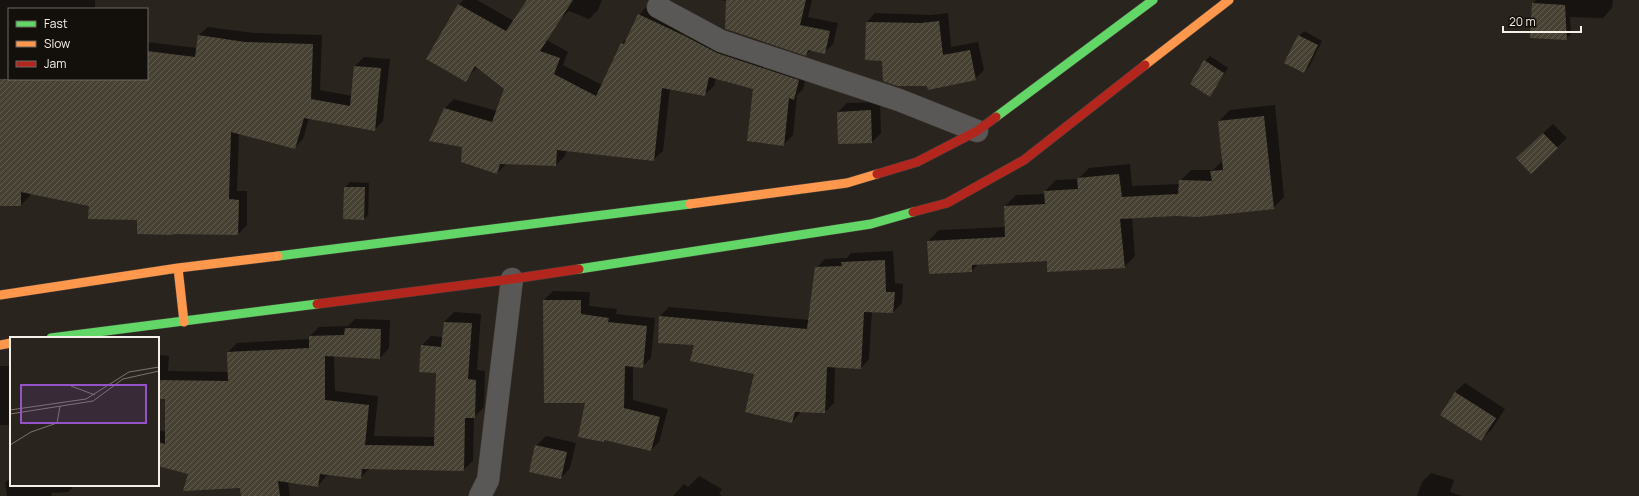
<svg xmlns="http://www.w3.org/2000/svg" width="1639" height="496" viewBox="0 0 1639 496" font-family="Manrope,sans-serif">
<defs>
<pattern id="building-hatch" width="6" height="6" patternUnits="userSpaceOnUse"><rect width="6" height="6" fill="#474134"/><path d="M-1 1l2-2M0 6l6-6M5 7l2-2" fill="none" stroke="#625d51"/></pattern>
</defs>
<rect width="100%" height="100%" fill="#2a241e"/>
<path fill="#0007" d="M0 0H95V9H9V79H147V42L197 48 199 35 208 27 254 33 322 35 320 90 352 96 355 66 364 57 390 59 383 121 374 130 309 118 303 139 294 148 239 133 237 191H247V225L238 234 175 233 173 234 138 219 90 205 30 193V196L21 205H0Z
M463 0H477L568 52 563 65 602 85 622 43 629 36 639 15 648 5 808 71 803 89 797 95 793 135 783 145 754 88 716 78 714 86 704 95 670 88 663 151 653 160 566 150 565 156 556 165 506 164 497 173 445 108 454 99 497 111 505 88 477 67 465 81 459 5Z
M528 0H602L598 10 589 19 569 11 559 20Z
M720 0H812L808 17 838 23 833 44 825 52 812 49 806 55 727 1Z
M1536 0H1613L1612 8 1603 18 1570 17 1571 34 1566 39 1533 4Z
M875 13 931 15 948 13 951 47 978 42 984 70 975 79 928 85 883 60 867 22Z
M1304 31 1322 41 1309 67 1304 72 1299 36Z
M1210 56 1228 68 1209 95 1205 61Z
M880 102 881 133 872 142 838 112 847 103Z
M1275 105 1284 197 1273 208 1132 217 1135 256 1124 267 1048 260 979 263 972 271 930 273 928 241 939 230 1006 227 1005 206 1016 195 1045 194V191L1056 180 1078 179 1089 168 1130 164 1132 186 1180 184V181L1191 170H1213L1222 161 1219 121 1230 110Z
M1553 124 1567 138 1531 173 1526 149Z
M350 182 369 183 368 215 364 219 345 187Z
M893 251 895 283 903 284 902 303 893 312 872 311 869 359 861 368 835 366 834 403 825 412 802 411 792 422 755 373 695 344 660 316 669 307 809 320 816 268 825 259 847 258 851 253Z
M553 291 590 292 589 306 617 309 616 314 655 318 651 358 642 367 633 366V400L668 409 659 442 651 450 605 439 604 441 586 402H545L544 300Z
M454 312 481 314 477 370 485 371 484 407 474 417 473 461 463 470 370 468 360 478 328 474 318 486 288 482 290 496H242L241 487 158 465V430L166 432V398H158V355L169 356 168 371 229 372 228 352 237 343 310 339V336L319 327 348 326 355 319 390 320 389 348 380 358 334 356 335 391 378 396 374 436 435 437 437 372 422 345 431 336 443 337 444 322Z
M0 366H11V425H0Z
M1465 383 1505 409 1491 430 1481 440 1455 392Z
M546 436 576 443 570 468 561 478 536 446Z
M1431 473 1454 480 1450 492 1462 496H1417L1422 482Z
M699 476 722 489 719 494 722 496H673L684 484 688 487Z
M11 477V485H100L73 487 68 492 51 493 52 496H7L5 483Z"/>
<path fill="url(#building-hatch)" d="M527 0H573L540 51 560 58 554 74 596 96 621 43 624 44 638 14 685 36 717 53 799 80 794 100 789 98 784 146 747 141 753 89 709 77 705 96 662 88 654 161 557 150 556 166 500 164 497 174 461 162 462 147 429 141 444 108 492 122 504 89 475 66 466 82 426 59 458 4 506 31Z
M726 0H806L800 25 830 31 825 54 808 50 806 56 726 29H725Z
M1532 3 1565 5 1567 40 1530 38Z
M939 21 943 55 970 50 976 80 928 90 927 86H897L883 81 882 61 865 60 866 22 921 23Z
M198 35 245 42 313 44 311 99 350 106 354 66 381 68 375 131 304 118 295 149 231 132 229 199 239 200 238 235 173 234V235L137 234V220L88 219 89 206 21 192V206H0V79H147V51L195 57Z
M1298 35 1318 45 1304 73 1284 63Z
M1204 60 1224 73 1210 97 1190 84Z
M871 110 872 143 838 144 837 112Z
M1264 116 1274 209 1198 217 1176 216 1120 219 1125 268 1047 272V261L972 265V272L929 274 927 241 1005 237 1004 206 1045 204 1044 191 1078 189 1077 178 1119 174 1122 197 1178 194 1179 180 1212 181 1210 171 1223 170 1218 121Z
M1543 133 1558 148 1531 174 1516 158Z
M344 187H365L364 220 343 219Z
M885 260 886 292H895L893 313 864 312 861 369 827 367 825 413 795 412 792 423 745 412 754 374 690 361 694 345 658 343 659 316 807 329 815 267 842 266 841 262Z
M543 300H581V314L609 318 608 322 647 326 643 368 625 366 624 408 660 417 651 451 604 440V442L578 437 585 403H544Z
M444 322 472 323 468 379 476 380 475 418H465L464 471 362 469 361 479 320 474 318 487 278 481 280 496H241L240 488 183 491 188 474 158 466V442L165 444V399H158V380L228 381 227 352 309 348V336L344 335 345 328 381 329 380 359 325 356V400L369 405 365 445 434 446 436 373 419 372 421 345 441 347Z
M1455 392 1496 418 1481 441 1440 415Z
M535 445 567 452 561 479 529 472Z"/>
<g fill="none" stroke-linecap="round" stroke-linejoin="round">
<defs>
<path id="street" d="M658 7 721 41 899 100 977 131
M480 496 488 480 512 279"/>
<path id="fast" d="M996 117 1153 0
M278 256 690 204
M579 269 871 224 913 212
M51 338 317 304"/>
<path id="slow" d="M1145 65 1229 0
M690 204 847 183 877 174
M178 268 184 322
M0 295 178 268 278 256
M0 345 11 343"/>
<path id="jam" d="M877 174 917 162 977 131 996 117
M913 212 947 203 1024 160 1145 65
M317 304 512 279 579 269"/>
</defs>
<use href="#street" stroke="#46403b" stroke-width="23"/>
<use href="#fast" stroke="#46403b" stroke-width="10"/>
<use href="#slow" stroke="#46403b" stroke-width="10"/>
<use href="#jam" stroke="#46403b" stroke-width="10"/>
<use href="#street" stroke="#5a5856" stroke-width="22"/>
<use href="#fast" stroke="#63d668" stroke-width="9"/>
<use href="#slow" stroke="#ff974d" stroke-width="9"/>
<use href="#jam" stroke="#b3261e" stroke-width="9"/>
</g>
<g transform="translate(10 337)">
<rect width="149" height="149" fill="#2a241e"/>
<path fill="none" stroke="#7c756f" stroke-width="1" d="M61 49 85 58M0 73 76 62 119 35 149 30M0 77 83 64 113 42 149 34M0 108 21 95 47 86 50 69"/>
<path fill="#9453c7" fill-opacity="0.15" stroke="#9453c7" stroke-width="2" d="M11 48H136V86H11Z"/>
<rect width="149" height="149" fill="none" stroke="#f6efe8" stroke-width="2"/>
</g>
<rect x="8" y="8" width="140" height="72" fill="#130f0a" stroke="#6e6963"/>
<rect x="16" y="21" width="20" height="6" fill="#63d668" stroke="#6e6963"/>
<text x="44" y="28" font-size="12" fill="#f6efe8">Fast</text>
<rect x="16" y="41" width="20" height="6" fill="#ff974d" stroke="#6e6963"/>
<text x="44" y="48" font-size="12" fill="#f6efe8">Slow</text>
<rect x="16" y="61" width="20" height="6" fill="#b3261e" stroke="#6e6963"/>
<text x="44" y="68" font-size="12" fill="#f6efe8">Jam</text>
<path d="M1503 26v6h78v-6" fill="none" stroke="#f6efe8" stroke-width="2"/>
<text x="1509" y="26" font-size="12" fill="#f6efe8" stroke="#130f0a" stroke-width="3" paint-order="stroke">20 m</text>
</svg>
